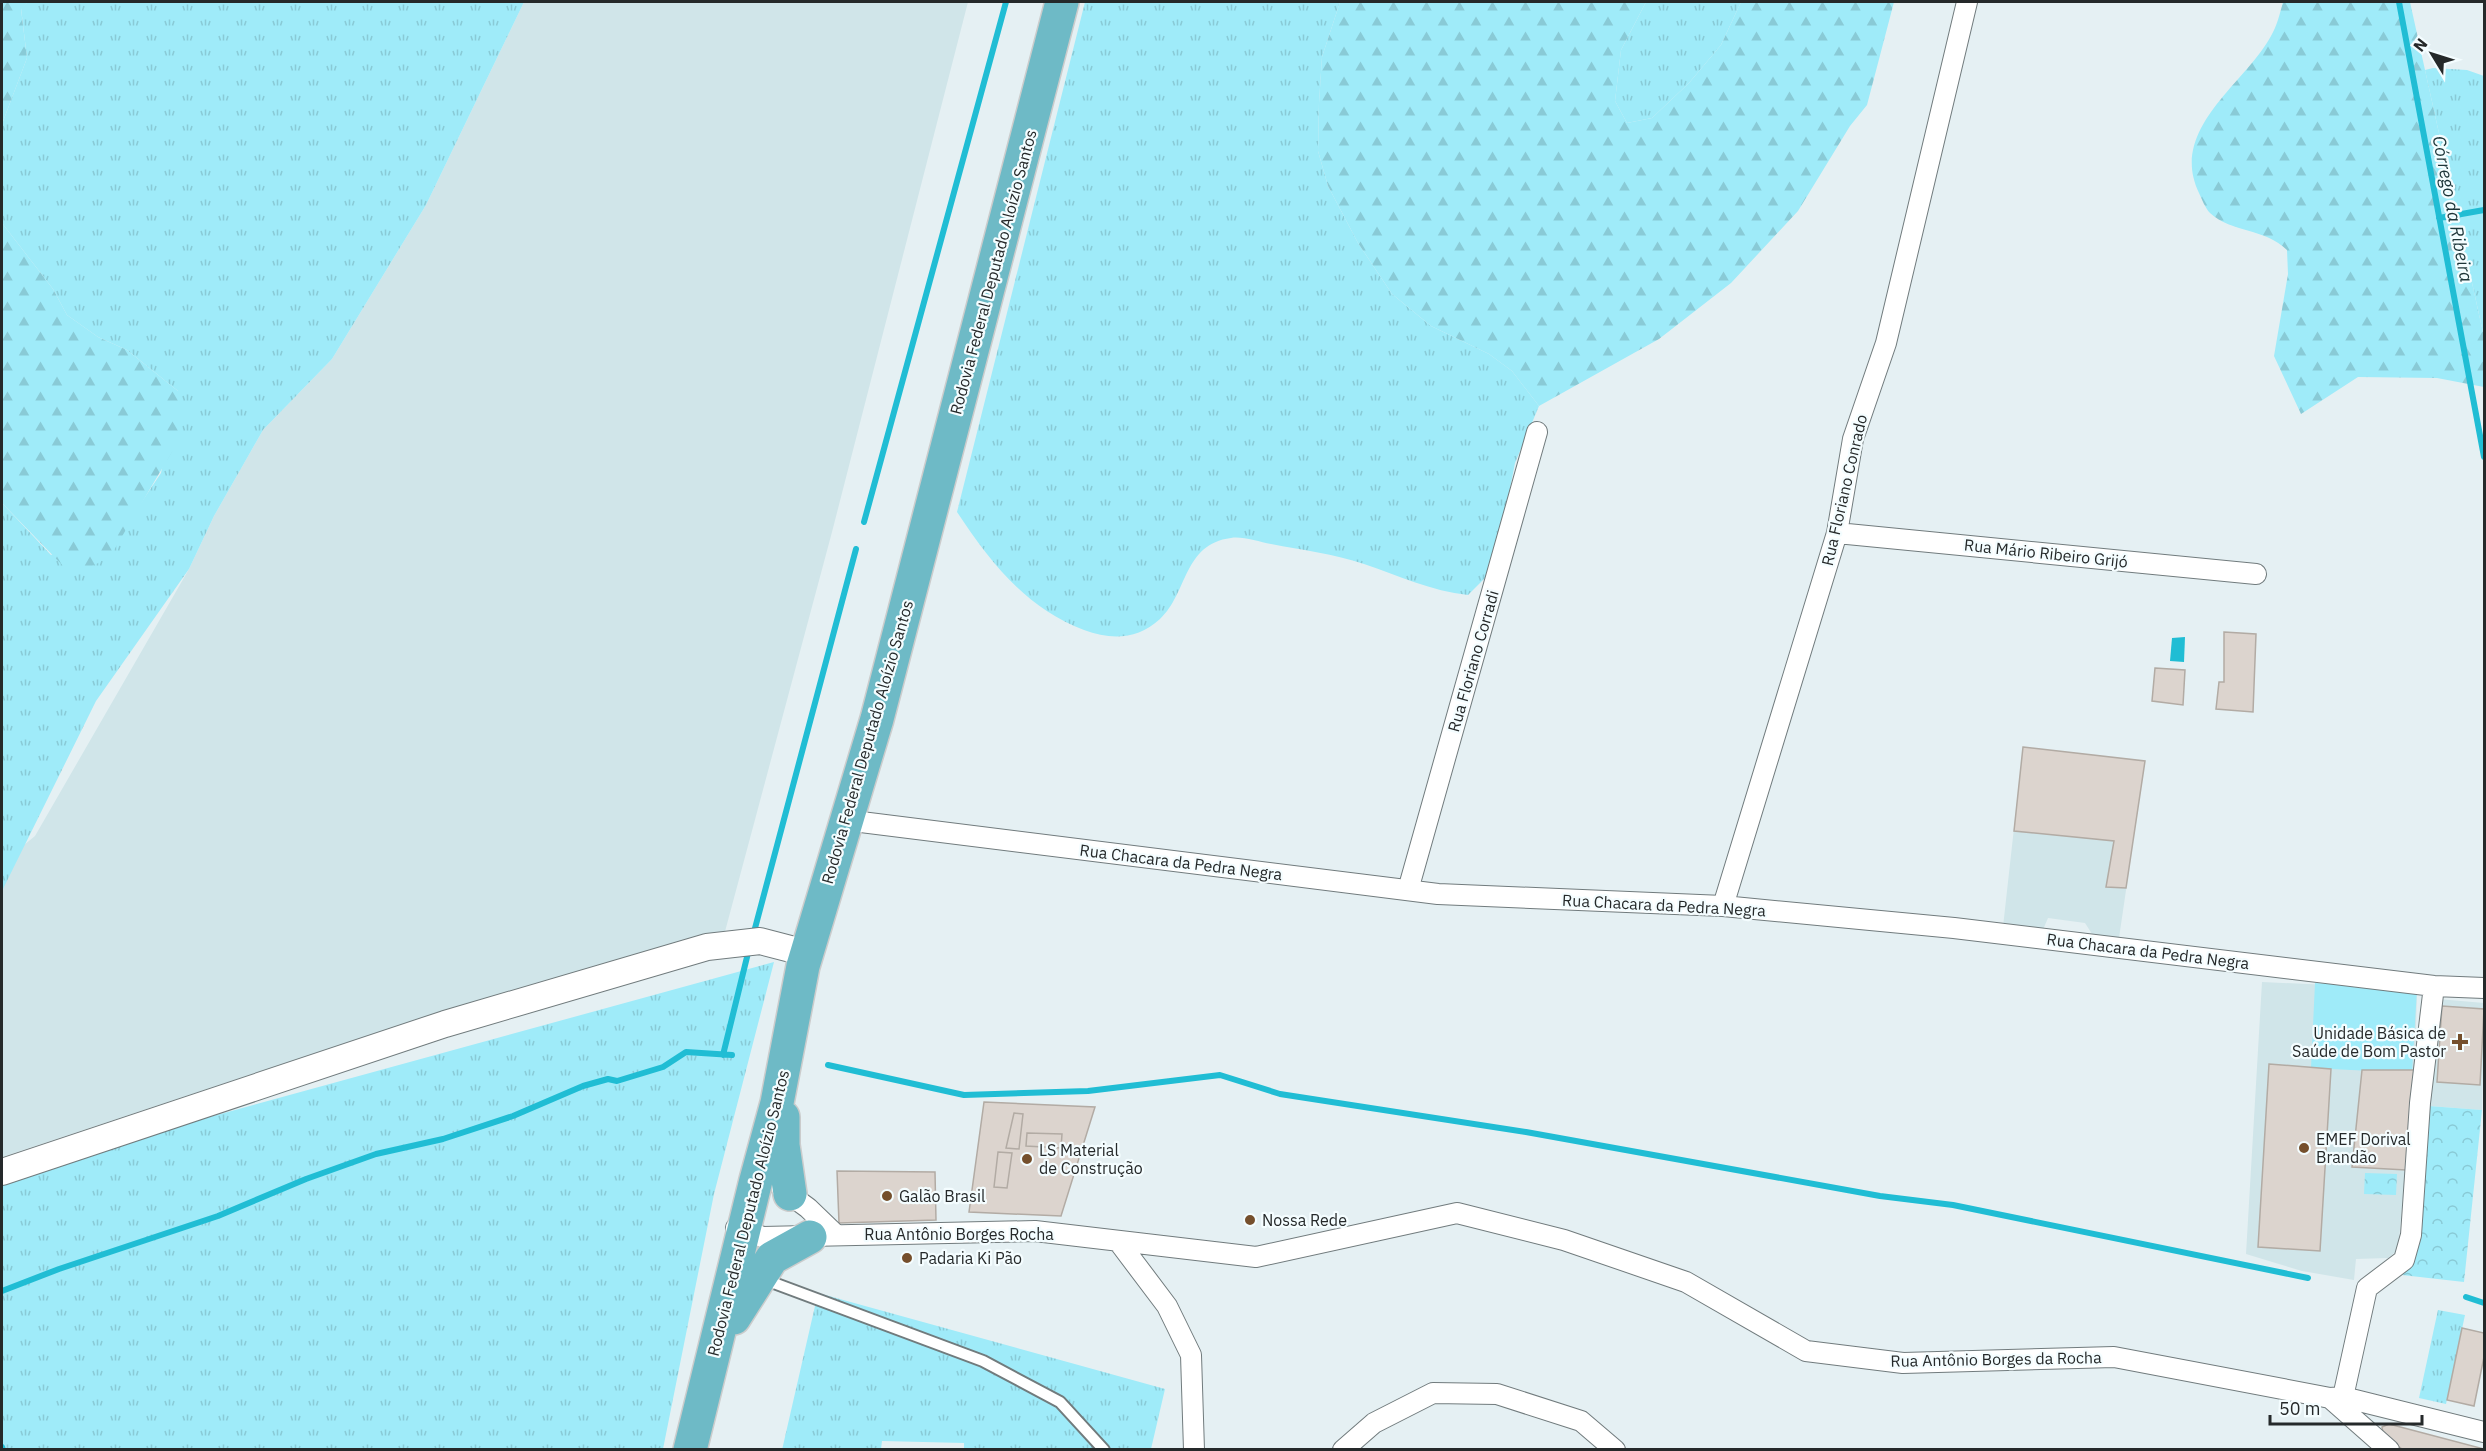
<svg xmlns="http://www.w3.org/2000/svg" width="2486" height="1451" viewBox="0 0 2486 1451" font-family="'IBM Plex Sans',sans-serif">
<defs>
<pattern id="grass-tufts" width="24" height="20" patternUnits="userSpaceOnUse" patternTransform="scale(1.5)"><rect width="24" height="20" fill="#9febf9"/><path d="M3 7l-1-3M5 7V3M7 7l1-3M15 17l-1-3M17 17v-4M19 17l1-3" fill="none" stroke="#89cad6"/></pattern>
<pattern id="forest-firs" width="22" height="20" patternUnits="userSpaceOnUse" patternTransform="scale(1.5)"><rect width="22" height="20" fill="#9febf9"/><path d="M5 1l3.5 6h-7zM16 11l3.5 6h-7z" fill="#89cad6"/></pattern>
<pattern id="park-crowns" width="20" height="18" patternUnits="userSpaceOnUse" patternTransform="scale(1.5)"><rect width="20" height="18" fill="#9febf9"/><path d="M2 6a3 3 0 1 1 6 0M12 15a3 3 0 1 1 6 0" fill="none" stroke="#89cad6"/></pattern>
</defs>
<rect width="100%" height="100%" fill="#e5f0f3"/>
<path fill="#d0e5e9" d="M524 2H968L832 532 723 939 413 1021 2 1157V863L35 836 189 569 214 516 263 430 332 359 426 205Z
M2023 747 2145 761 2119 938 2094 937 2085 923 2048 918 2042 932 2003 927Z
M2262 982 2417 989 2415 1070 2398 1250 2388 1258 2356 1259 2354 1280 2302 1271 2246 1254Z
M2438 999 2484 1003 2482 1110 2429 1106Z"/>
<path fill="url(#grass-tufts)" d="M28 2H524L426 205 332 359 263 430 214 516 189 569 96 701 2 891V503L51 555 129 521 161 473 178 391 127 350 98 337 67 315 53 289 2 223V124L27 58 21 8Z
M1085 2H1340L1322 57 1319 103 1318 151 1328 186 1358 243 1392 294 1431 326 1489 354 1512 371 1539 406 1515 463 1494 569 1468 595C1431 591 1399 576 1364 564 1334 554 1302 550 1271 544 1259 542 1242 536 1231 538 1183 544 1188 593 1160 619 1137 640 1111 640 1084 630 1026 608 990 562 957 512Z
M1646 2H1741L1721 45 1689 83 1652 118 1627 123 1615 101 1621 50Z
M2433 68 2467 70 2484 76V337L2425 70Z
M774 962 714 1194 663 1449 2 1450V1174Z
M818 1293 1165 1389 1151 1449 964 1450V1443L882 1441 881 1449 782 1450Z
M2438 1310 2465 1315 2446 1404 2419 1398Z"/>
<path fill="url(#forest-firs)" d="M2 2H28L21 9 27 58 2 124Z
M1340 2H1646L1621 50 1615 101 1627 123 1652 118 1689 83 1721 45 1741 2H1894L1867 105 1850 126 1798 211 1731 283 1659 339 1539 406 1512 371 1489 354 1431 326 1392 294 1358 243 1328 186 1318 151 1319 103 1322 57Z
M2283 2H2410L2484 337V387L2437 378 2358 377 2301 414 2274 356 2288 274 2287 250C2265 228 2232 233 2210 213 2205 208 2202 199 2199 193 2168 129 2245 84 2271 36 2277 26 2280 13 2283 2Z
M2 223 53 289 67 315 98 337 127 350 178 391 183 433 114 550C100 565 87 570 67 570L2 503Z"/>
<path fill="url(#park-crowns)" d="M2429 1106 2482 1110 2464 1282 2402 1275 2415 1258 2419 1242Z
M2365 1173 2397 1174 2396 1195 2364 1194Z"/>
<path fill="#9febf9" d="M2315 983 2417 989 2412 1073 2311 1068Z"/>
<path fill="#20bdd4" d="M2185 637 2184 662 2170 661 2172 638Z"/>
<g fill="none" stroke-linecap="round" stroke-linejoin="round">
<path stroke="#20bdd4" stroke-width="6" d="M2399 2 2484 457
M2439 218 2484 210
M864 522 1006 2
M754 932 856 549
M723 1055 748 953
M828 1065 964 1095 1088 1091 1220 1075 1280 1094 1526 1132 1880 1196 1953 1205 2308 1278
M2 1291 59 1269 218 1216 306 1179 376 1154 443 1139 513 1116 583 1086 608 1079 617 1081 663 1067 686 1052 732 1055
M2466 1297 2484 1303
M2 1447 3 1450"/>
</g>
<path fill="#dcd4ce" stroke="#b2aba4" stroke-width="1.5" d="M2224 632 2256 634 2253 712 2216 709 2219 682H2224Z
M2155 668 2185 670 2183 705 2152 701Z
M2023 747 2145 761 2126 888 2106 887 2114 841 2014 831Z
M2442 1006 2484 1009 2480 1085 2437 1082Z
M2269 1064 2331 1069 2320 1251 2258 1247Z
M2362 1070H2415L2406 1170 2352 1167Z
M984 1102 1095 1107 1061 1216 969 1212Z
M1014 1113 1023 1114 1019 1149 1006 1148Z
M1027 1133 1062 1134 1061 1148 1026 1146Z
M998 1152 1012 1153 1007 1188 994 1187Z
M837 1171 935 1172 936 1220 839 1223Z
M2462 1328 2484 1333V1357L2474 1406 2447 1400Z
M2389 1424 2484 1449V1450H2403L2383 1433 2382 1427Z"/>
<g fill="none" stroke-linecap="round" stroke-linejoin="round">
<defs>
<path id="service" d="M763 1279 983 1361 1060 1402 1104 1450"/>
<path id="minor" d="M1837 533 2256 574
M845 820 1438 894 1723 906 1954 928 2434 986 2484 988
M1408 890 1537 432
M1723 906 1837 533 1853 439 1886 343 1967 2
M782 1189 808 1208 835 1234
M736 1228 763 1237 1035 1231 1256 1257 1457 1213 1564 1240 1686 1282 1806 1351 1903 1363 2114 1357 2330 1398 2343 1397 2484 1432
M1118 1241 1167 1306 1191 1355 1194 1450
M2343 1397 2367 1288 2404 1260 2411 1235 2420 1103 2434 986
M2330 1398 2389 1450
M1343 1450 1374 1423 1433 1393 1497 1394 1581 1421 1615 1450"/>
<path id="tertiary" d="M2 1172 445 1024 707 947 760 941 806 953"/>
<path id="trunk" d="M783 1117V1145L790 1194
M734 1318 772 1258 810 1237
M690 1450 756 1180 777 1103 803 966 877 719 1062 2"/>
</defs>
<use href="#service" stroke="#717b7d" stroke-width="14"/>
<use href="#minor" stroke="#717b7d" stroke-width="22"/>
<use href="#tertiary" stroke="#717b7d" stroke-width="28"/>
<use href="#trunk" stroke="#cbcccc" stroke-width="36"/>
<use href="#service" stroke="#fff" stroke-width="10"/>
<use href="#minor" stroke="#fff" stroke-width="20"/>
<use href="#tertiary" stroke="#fff" stroke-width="26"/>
<use href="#trunk" stroke="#6ebac6" stroke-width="33"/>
</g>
<g fill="#754f2c" stroke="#f4fdff" stroke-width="2">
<path d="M2457 1033h6v6h6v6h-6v6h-6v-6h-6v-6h6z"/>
<circle cx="2304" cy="1148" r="6"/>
<circle cx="1027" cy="1159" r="6"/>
<circle cx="887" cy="1196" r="6"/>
<circle cx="1250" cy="1220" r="6"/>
<circle cx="907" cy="1258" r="6"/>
</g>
<g text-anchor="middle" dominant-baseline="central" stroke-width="4.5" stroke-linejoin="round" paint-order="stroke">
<g font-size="16" fill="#25292a" stroke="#f4fdff">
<text transform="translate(993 272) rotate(-75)">Rodovia Federal Deputado Aloízio Santos</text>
<text transform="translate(1844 490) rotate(-77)">Rua Floriano Conrado</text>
<text transform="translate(2046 553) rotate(6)">Rua Mário Ribeiro Grijó</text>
<text transform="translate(1473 661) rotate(-74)">Rua Floriano Corradi</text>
<text transform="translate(867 742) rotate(-74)">Rodovia Federal Deputado Aloízio Santos</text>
<text transform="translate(1181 862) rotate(7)">Rua Chacara da Pedra Negra</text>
<text transform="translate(1664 905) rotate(3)">Rua Chacara da Pedra Negra</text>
<text transform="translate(2148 951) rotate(7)">Rua Chacara da Pedra Negra</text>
<text transform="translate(748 1213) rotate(-76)">Rodovia Federal Deputado Aloízio Santos</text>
<text x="959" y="1234">Rua Antônio Borges Rocha</text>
<text transform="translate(1996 1359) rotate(-1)">Rua Antônio Borges da Rocha</text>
</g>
<g font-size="16" fill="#25292a" stroke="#f4fdff" text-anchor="start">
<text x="2446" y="1033" text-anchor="end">Unidade Básica de<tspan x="2446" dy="18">Saúde de Bom Pastor</tspan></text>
<text x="2316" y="1139">EMEF Dorival<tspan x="2316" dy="18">Brandão</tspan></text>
<text x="1039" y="1150">LS Material<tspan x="1039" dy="18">de Construção</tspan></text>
<text x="899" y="1196">Galão Brasil</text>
<text x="1262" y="1220">Nossa Rede</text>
<text x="919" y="1258">Padaria Ki Pão</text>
</g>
<g font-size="18" font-style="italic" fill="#1d3539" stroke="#f4fdff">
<text transform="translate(2453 209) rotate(79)">Córrego da Ribeira</text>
</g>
</g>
<rect width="2486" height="1451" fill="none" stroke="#25292a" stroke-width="6"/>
<g transform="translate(2432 54) rotate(308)" stroke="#f4fdff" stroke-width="4.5" paint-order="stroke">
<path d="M0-4.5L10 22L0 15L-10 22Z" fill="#25292a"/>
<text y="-9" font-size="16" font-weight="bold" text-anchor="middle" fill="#25292a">N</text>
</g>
<path d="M2270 1415v9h152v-9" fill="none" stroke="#25292a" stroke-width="3"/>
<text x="2279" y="1415" font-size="18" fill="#25292a" stroke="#f4fdff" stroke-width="4.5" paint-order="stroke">50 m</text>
</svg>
